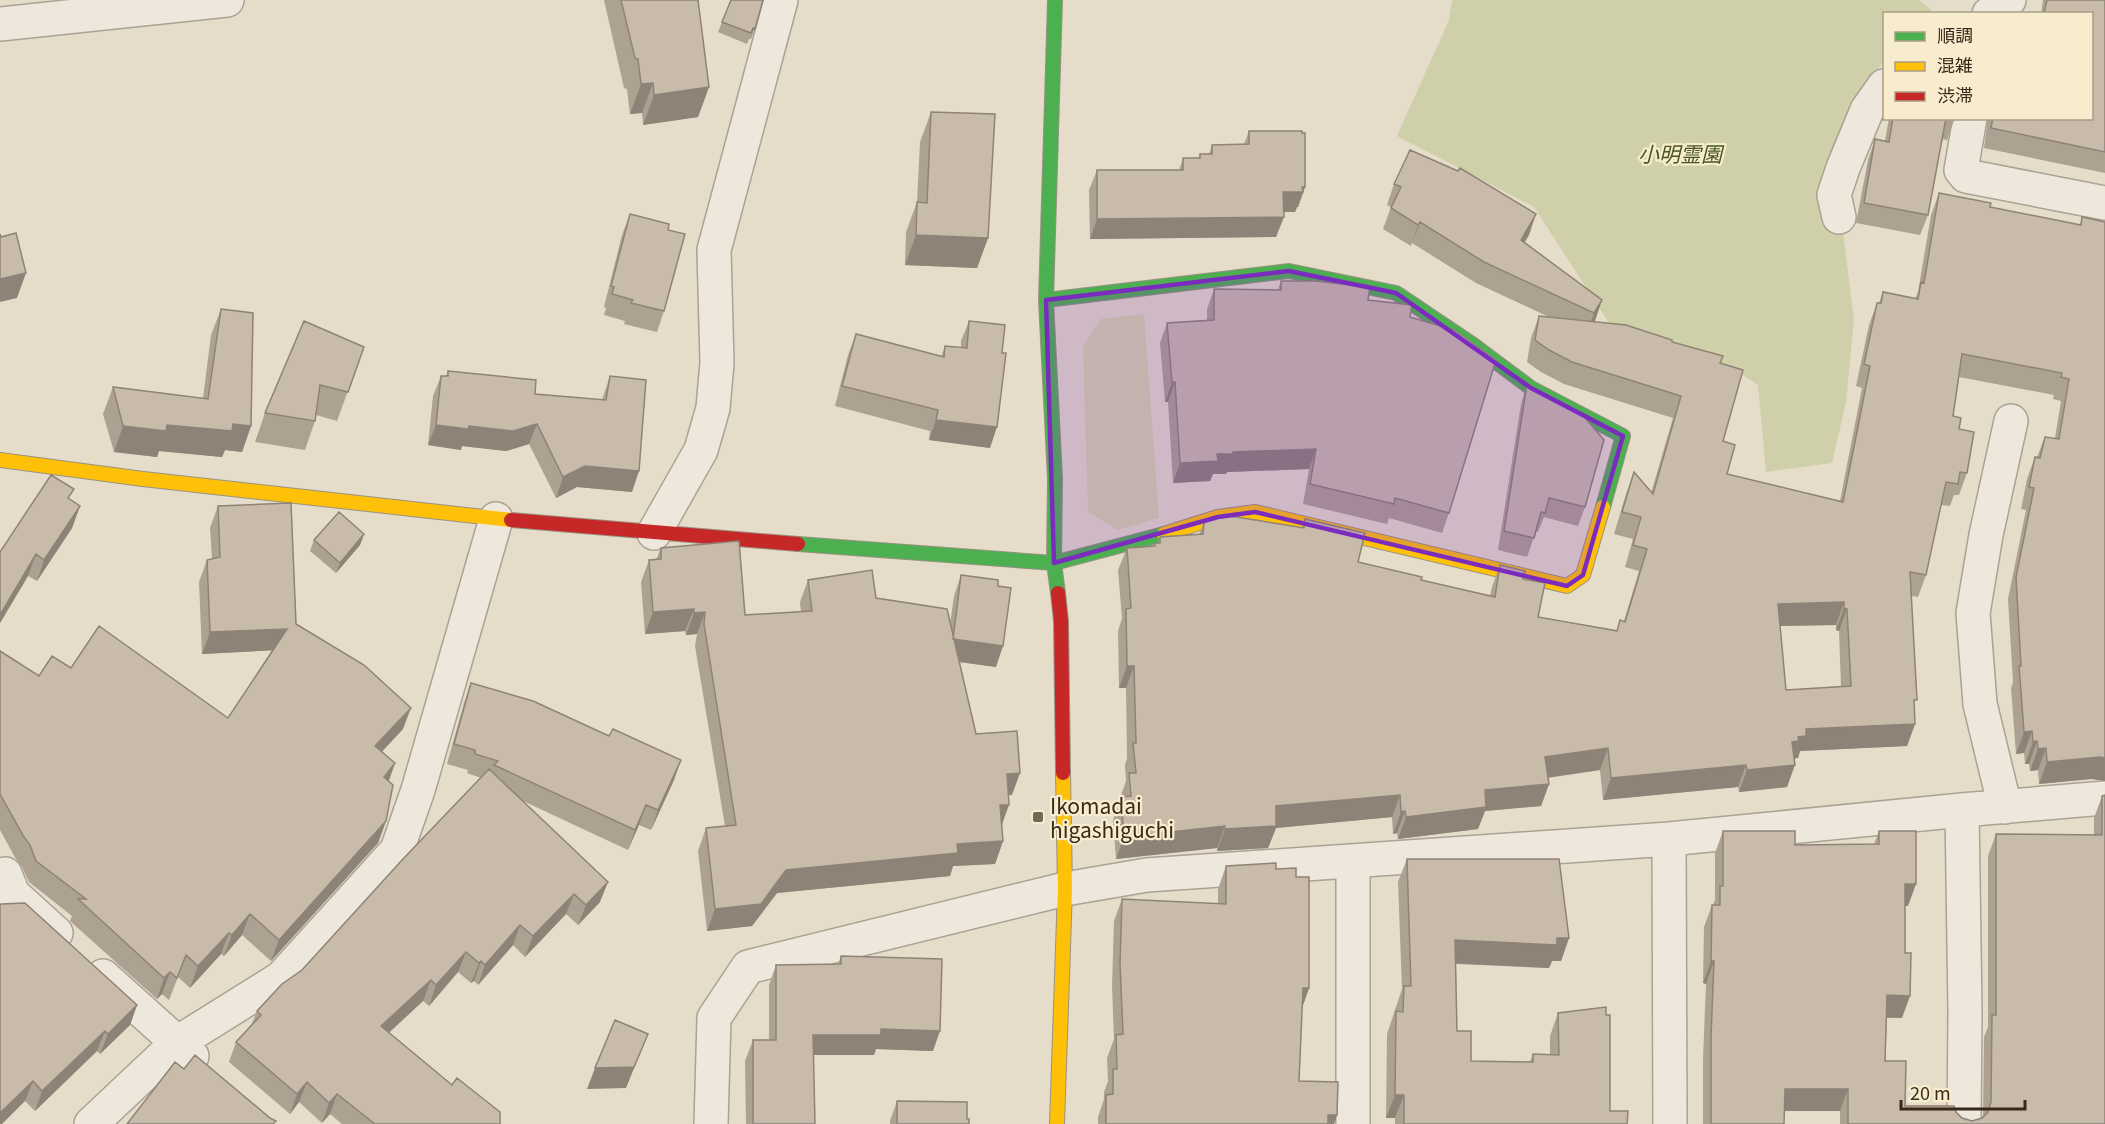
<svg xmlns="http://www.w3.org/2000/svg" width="2105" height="1124" viewBox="0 0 2105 1124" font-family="Georgia,'Noto Sans JP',serif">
<rect width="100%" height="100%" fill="#e5ddc9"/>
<path fill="#d4d5aa" d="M1144 314 1159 518 1117 530 1088 512 1083 346 1101 319Z"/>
<path fill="#cfcfaa" d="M1452 0H1919L1932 11 1928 13 1884 14V61L1848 114 1843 232 1854 320 1846 402 1832 463 1766 472 1758 385 1734 369 1609 323 1534 207 1397 136 1449 20Z"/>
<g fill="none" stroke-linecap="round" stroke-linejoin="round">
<defs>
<path id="street" d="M1989 14 2009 0
M0 24 227 0
M1970 118 1961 170 1966 176 2105 203
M1839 217 1834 195 1843 168 1867 110 1884 86
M654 533 701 450 713 408 717 363 714 250 781 0
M2005 807 1980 704 1973 613 1986 535 2011 421
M1962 810 1965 1012 1964 1124
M1669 839 1670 1124
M1353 861V1124
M0 879 5 874 13 894 56 933
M103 976 192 1056
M91 1124 177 1043 281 978 397 850 418 790 496 519
M711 1124 714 1018 748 967 1065 889 1147 875 1669 839 1962 810 2105 798"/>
<path id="fast" d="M1055 0 1046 300 1055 479 1054 563 1058 593
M1046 300 1289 271 1396 293 1472 344 1531 388 1623 436 1603 507
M798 544 1054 563 1164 534"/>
<path id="slow" d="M0 460 143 479 511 520
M1164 534 1218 517 1255 512 1567 586 1583 575 1603 507
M1057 1124 1065 889 1063 773"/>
<path id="jam" d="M511 520 798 544
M1058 593 1061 621 1063 773"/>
</defs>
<use href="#street" stroke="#aaa293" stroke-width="36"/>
<use href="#fast" stroke="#999183" stroke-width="16"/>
<use href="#slow" stroke="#999183" stroke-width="16"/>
<use href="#jam" stroke="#999183" stroke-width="16"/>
<use href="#street" stroke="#ede7dc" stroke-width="33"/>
<use href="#fast" stroke="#4caf50" stroke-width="14"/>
<use href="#slow" stroke="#ffc107" stroke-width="14"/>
<use href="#jam" stroke="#c62828" stroke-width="14"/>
</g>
<path fill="#ada192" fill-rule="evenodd" d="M604 0H698L709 87 698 117 643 125 642 113 630 114 627 89 624 88Z
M731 0 755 29 751 39H749L747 44 718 32Z
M2043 0H2105V173L1984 148 1988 118H2091V14H2041Z
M931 112 988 238 977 268 905 265 906 232 917 202 920 142Z
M1889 118H1955L1947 140 1942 139 1928 215 1920 235 1856 223 1868 160 1875 139 1885 141Z
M1249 131 1305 187 1298 207H1297L1295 212H1283L1276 237 1090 239 1089 190 1097 170H1179L1183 158H1199L1200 154H1209L1212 145 1244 144Z
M1394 184 1529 235 1524 242 1602 300 1594 322 1672 342 1720 363 1723 441 1727 474 1840 501 1862 388 1856 386 1869 325 1877 303H1879L1883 292 1915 299 1918 292 1931 215 1939 193 1990 207 2080 225 2082 217 2091 779 2039 784 2038 770 2030 771 2029 764H2025L2024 753 2016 754 2011 688 2013 682 2008 599 2026 510 2021 509 2027 479 2035 457H2037L2045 437 2055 438 2061 401 2053 399 2054 395 1959 377 1953 416 1959 429 1967 473 1959 495H1954L1950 506 1941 505 1926 575 1918 597 1911 596 1915 724 1907 746 1800 751 1798 758H1794L1787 787 1739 792 1738 787 1603 800 1600 770 1548 778 1549 784 1541 806 1485 811 1478 829 1398 839 1397 833 1393 834 1392 817 1276 828 1268 848 1217 851V848L1116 859 1113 820 1122 797 1121 795 1126 781 1125 765 1127 758 1126 688H1119L1118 631 1122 618 1118 570 1127 548 1154 546 1155 543H1158L1160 537 1199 534 1204 522 1302 528 1305 519 1358 562 1421 580 1490 596 1492 587 1500 565 1523 579 1538 617 1617 630 1620 620 1624 621 1639 571 1625 567 1633 539 1614 534 1626 494 1634 472 1651 493 1673 418 1564 384 1541 372 1527 362 1531 338 1539 316 1549 317 1476 283 1412 243 1411 246 1383 229 1391 207 1387 205ZM1836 625V630L1839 631 1841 686 1786 690 1780 626Z
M630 214 668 230 664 311 657 332 624 324 625 321 604 315 606 308 604 307 622 235Z
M1281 281 1368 300 1410 317 1449 513 1442 533 1389 518 1387 524 1303 504 1309 469 1227 472 1226 474H1213L1210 481 1173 483 1168 402H1165L1160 343 1167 323 1207 320V309L1214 289 1278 290Z
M221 309 251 426 242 452 225 450 222 457 159 451 157 457 114 452 103 414 113 387 203 398 211 335Z
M969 321 990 448 929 440 930 431 835 406 848 355 856 334 941 357 945 346 961 348V341Z
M364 347 337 421 316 415 315 421 305 450 255 442 265 413Z
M448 371 535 394 602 400 610 376 632 492 577 487 556 498 529 444 506 451 462 446 461 450 428 445 433 396 441 376H446Z
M1527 384 1585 507 1578 526 1544 517 1538 532 1536 531 1527 557 1498 550 1521 404Z
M70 499 80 506 72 528 37 581 28 576 0 623V552Z
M218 506 296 624 403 729 382 752 395 763 389 781 386 821 378 843 271 961 242 935 224 956 221 954 190 988 178 977 169 1000 162 994 157 999 70 921 72 916 29 882 22 867 16 859 0 830V651L39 676 71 668 228 718 272 650 202 654 199 582 207 560 212 559 210 528Z
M364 534 360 545 336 573 310 551 314 540Z
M661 548 745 615 801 612 800 602 808 580 876 598 950 624 954 596 961 575 996 667 959 662 976 734 1012 795H1009L1002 826 1003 841 995 864 953 866 950 876 777 893 752 926 707 931 698 851 706 828 725 826 695 646 697 634 686 635 685 631 645 634 641 582 649 560H656Z
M471 683 674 780 651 830 639 825 628 850 523 801 600 902 578 925 566 914 525 957 513 945 478 985 474 981 471 983 458 972 429 1006 423 1001 389 1033 500 1124H342L330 1114 322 1123 299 1102 290 1114 229 1062 236 1042 251 1026 257 1011 302 970 481 778 467 773 468 770 447 764 464 703Z
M2102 796 2105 1124H1840V1111H1785L1784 1124H1703V1059L1706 984 1703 983 1704 927 1712 905H1713L1715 900V853L1723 831 1795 845 1874 844 1879 831 1908 906H1905L1902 1018H1887L1885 1061 1905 1106 1956 1112 1962 1118 1972 1121 1983 1117 1984 1037 1988 1027V856L1996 834 2094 835V818Z
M1407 859 1569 938 1561 961H1552L1549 968 1456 964 1457 1031 1471 1061 1530 1062 1533 1054 1550 1055V1036L1558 1013 1610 1111 1627 1124H1395V1118H1386L1387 1034 1402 989 1398 882Z
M1226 866 1276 869 1296 877 1309 988 1302 1008 1299 1081 1334 1124H1098V1117L1104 1099V1092L1108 1081 1107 1058 1114 1039 1112 986 1114 921 1122 899 1218 904V889Z
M0 905 137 1005 130 1025 100 1054 97 1051 35 1111 25 1101Z
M841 956 933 1051 876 1049 874 1055H813L815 1124H746L745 1061 753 1040H769V985L776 965 838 964Z
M897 1101 967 1119 969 1124H890V1121Z"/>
<path fill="#8d8377" d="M653 83 642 113 630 114 641 84Z
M709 87 698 117 643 125 654 95Z
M1302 187H1305L1298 207H1297L1295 212H1276L1283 192Z
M1536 214 1529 235 1513 261 1521 240Z
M1284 217 1276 237 1090 239 1097 219Z
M1420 222 1412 243 1411 246 1418 225Z
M916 235 988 238 977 268 905 265Z
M26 273 17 298 0 302V279Z
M1602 300 1595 321 1587 334 1594 313Z
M1172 382H1175L1168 402H1165Z
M936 420 997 427 990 448 929 440Z
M233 424 251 426 242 452 225 450 222 457 159 451 157 457 114 452 123 426Z
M537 424 529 444 506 451 462 446 461 450 428 445 436 425 469 426Z
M1316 449 1309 469 1227 472 1226 474H1213L1210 481 1173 483 1180 463 1217 454 1233 452Z
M585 466 639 471 632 492 577 487 556 498 563 477Z
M80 506 72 528 37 581 44 560Z
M364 534 360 545 336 573 340 563Z
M36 554 28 576 0 623V615Z
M1844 602 1836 625 1770 626 1778 604Z
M1844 608 1847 609 1839 631 1836 630Z
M694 609 685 631 645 634 653 612Z
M705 612 697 634 686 635 694 613Z
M287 629 279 650 202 654 210 632Z
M953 639 1003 646 996 667 945 660Z
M1127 666H1134L1126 688H1119Z
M411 708 403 729 367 767 375 746Z
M1915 724 1907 746 1800 751 1798 758 1792 759V742L1806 729Z
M2032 731 2024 753 2016 754 2024 732Z
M2037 741 2029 764H2025L2033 742Z
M1608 748 1600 770 1537 779 1545 757Z
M2046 748 2038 770 2030 771 2038 749Z
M2100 757 2105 758V781L2091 779 2039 784 2047 762Z
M681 760 674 780 651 830 658 810Z
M395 763 387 785 384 777Z
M1746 765 1738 787 1603 800 1611 778Z
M1795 765 1787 787 1739 792 1747 770Z
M1020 773 1012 795 999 796 1007 774Z
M1549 784 1541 806 1485 811 1478 829 1398 839 1406 817 1485 790Z
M1400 795 1392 817 1276 828 1268 848 1217 851 1225 829 1276 806Z
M646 805 639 825 628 850 635 830Z
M1000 805H1009L1001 827Z
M1405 811 1397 833 1393 834 1401 812Z
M386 821 378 843 271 961 279 940Z
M1225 826 1217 848 1116 859 1124 837Z
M1003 841 995 864 953 866 950 876 777 893 752 926 707 931 715 909 786 870 957 844Z
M608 882 600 902 578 925 586 905Z
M1905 884H1916L1908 906H1897Z
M574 894 566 914 525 957 533 936Z
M250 914 242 935 224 956 232 935Z
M520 925 513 945 478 985 485 965Z
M229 933 221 954 190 988 198 966Z
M1557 938H1569L1561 961H1552L1549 968 1447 963 1455 940Z
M466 952 458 972 429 1006 436 985Z
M481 961 474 981 471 983 479 963Z
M1711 961H1714L1706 984 1703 983Z
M170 972 162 994 157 999 164 978Z
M431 980 423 1001 373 1047 381 1026Z
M1303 988H1309L1301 1011Z
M1887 995 1910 996 1902 1018 1879 1017Z
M137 1005 130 1025 100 1054 108 1034Z
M881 1029 940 1031 933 1051 876 1049 874 1055H806L813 1035Z
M105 1031 97 1051 35 1111 42 1091Z
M648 1034 626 1088 587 1089 595 1068Z
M33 1081 25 1101 2 1124H0V1113Z
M307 1082 299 1102 290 1114 297 1094Z
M1785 1089H1848L1840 1111H1777Z
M337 1094 330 1114 322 1123 329 1103Z
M1395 1095H1404L1395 1118H1386Z
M1328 1115H1337L1334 1124H1324Z"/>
<path fill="#c9bbaa" stroke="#8d8377" stroke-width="1.5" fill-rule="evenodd" d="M621 0H698L709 87 654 95 653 83 641 84 638 59 635 58Z
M731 0H763L755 29 753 28 751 33 722 22Z
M2047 0H2105V152L1991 128 1993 118H2091V14H2044Z
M931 112 995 114 988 238 916 235 917 202 927 203Z
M1893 118H1946L1928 215 1864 203 1875 139 1889 142Z
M1249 131H1302V133H1305V187H1302L1303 192H1283L1284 217 1097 219V170H1183V158H1200V154H1212V145L1249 144Z
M1410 150 1458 171 1460 168 1536 214 1521 240 1602 300 1594 313 1484 262 1420 222 1418 225 1391 208 1401 187 1394 184Z
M1939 193 1991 203 1990 207 2081 225 2082 217 2105 222V758L2100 757 2047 762 2046 748 2038 749 2037 741 2033 742 2032 731 2024 732 2019 666H2021L2016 577 2034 488 2029 487 2035 457 2040 458 2045 437 2059 439 2069 379 2061 377 2062 373 1962 354 1953 416 1961 418 1959 429 1974 432 1967 473 1960 472 1958 484 1946 482 1926 575 1910 572 1917 700H1914L1915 724 1806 729V736L1798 737 1799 741 1792 742 1795 765 1747 770 1746 765 1611 778 1608 748 1545 757 1549 784 1485 790 1486 807 1406 817 1405 811 1401 812 1400 795 1276 806V826L1225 829V826L1124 837 1121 797 1131 796 1129 773H1136L1133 743H1136L1134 666H1127L1126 609 1131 608 1127 548 1155 546V543H1160V537L1203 534 1204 522 1224 515 1304 528 1305 519 1365 533 1358 562 1422 577 1421 580 1495 597 1500 565 1525 571 1523 579 1545 583 1538 617 1617 631 1620 620 1625 622 1647 549 1633 545 1641 517 1622 512 1634 472 1653 494 1681 396 1572 362 1549 350 1535 340 1539 316 1626 325 1672 340V342L1723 356 1720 363 1743 370 1723 441 1735 445 1727 474 1843 502 1870 366 1864 364 1877 303H1881L1883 292 1918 299 1921 282 1924 283ZM1844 602V608L1847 609 1851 686 1786 690 1778 604Z
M630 214 669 224 668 230 685 234 664 311 631 303 633 300 612 294 614 287 611 286Z
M16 233 26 273 0 279V234L1 237Z
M1281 281H1315L1370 287 1368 300 1412 305 1410 317 1454 330 1496 360 1449 513 1395 498 1394 504 1310 484 1316 449 1233 452V454H1217L1218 461 1180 463 1175 382H1172L1167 323 1214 320V289L1281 290Z
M221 309 253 313 251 426 233 424 232 431 167 425 166 431 123 426 113 387 208 399Z
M304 321 364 347 348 392 320 385 315 421 265 413Z
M969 321 1005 325 1002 353H1006L997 427 936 420 938 410 842 386 856 334 944 357 945 346 967 348Z
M448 371 536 380 535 394 606 400 610 376 646 380 639 471 585 466 563 477 537 424 513 431 469 426 468 429 436 425 441 376H448Z
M1527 384 1581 413 1604 440 1585 507 1549 498 1545 513 1541 512 1534 538 1504 531Z
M51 475 74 489 68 498 80 506 44 560 36 554 0 615V552Z
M291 503 296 624 364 665 411 708 375 746 395 763 384 777 393 785 386 821 279 940 250 914 232 935 229 933 198 966 186 955 177 978 170 972 164 978 78 899H86L36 861 30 845 24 837 0 794V651L39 676 52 656 71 668 99 626 228 718 287 629 210 632 207 560 220 557 218 506Z
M339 512 364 534 340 563 314 540Z
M739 541 745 615 812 611 808 580 872 570 876 598 947 609 976 734 1017 731 1020 773 1007 774 1009 805H1000L1003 841 957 844 958 853 786 870 761 904 715 909 706 828 736 825 704 624 705 612 694 613V609L653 612 649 560 661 559V548Z
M961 575 998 580V586L1011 588 1003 646 953 639Z
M471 683 533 701 609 736 613 729 681 760 658 810 646 805 635 830 494 765 498 761 475 754V750L454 744Z
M489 769 608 882 586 905 574 894 533 936 520 925 485 965 481 961 479 963 466 952 436 985 431 980 381 1026 452 1085 457 1078 500 1112V1124H375L337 1094 329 1103 307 1082 297 1094 236 1042 261 1015 257 1011 282 984 302 970 403 859Z
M2105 795V1124H1848V1089H1785L1784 1124H1711V1037L1714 961H1711L1712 905H1720V886H1723V831H1795V845L1879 844V831H1916V884H1905V953H1911L1910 996 1887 995 1885 1061H1906L1905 1106H1954L1956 1112 1962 1118 1972 1121 1982 1118 1988 1112 1991 1102 1992 1015H1996V834L2102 835V796Z
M1407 859H1559L1569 938H1557V945L1455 940 1457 1031H1471V1061L1533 1062V1054L1559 1055 1558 1013 1606 1007V1015H1610V1111H1628L1627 1124H1404V1095H1395L1396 1011 1403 1012 1404 986H1411Z
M1276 863V869L1296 868V877H1309V988H1303L1299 1081 1338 1082 1337 1115H1328V1124H1106V1095L1113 1094V1069H1117L1116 1035 1123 1034 1120 963 1122 899 1226 904V866Z
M25 903 137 1005 108 1034 105 1031 42 1091 33 1081 0 1113V905L1 904Z
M841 956 942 959 940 1031 881 1029V1035H813L815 1124H753V1040H776V965L841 964Z
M615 1020 648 1034 634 1067 595 1068Z
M195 1055 270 1118 276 1121 273 1124H127L175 1062 184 1069Z
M897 1101 967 1102V1119H969V1124H897Z"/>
<path fill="#7b2cbf" fill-opacity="0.2" stroke="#7b2cbf" stroke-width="4.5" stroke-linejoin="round" d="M1289 271 1396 293 1531 388 1623 436 1583 575 1567 586 1255 512 1218 517 1054 563 1046 300Z"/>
<rect fill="#756858" stroke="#f7ecce" stroke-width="2" x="1032" y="811" width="12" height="12" rx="3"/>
<g text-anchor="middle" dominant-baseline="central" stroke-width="4.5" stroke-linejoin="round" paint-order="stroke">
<g font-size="21" font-style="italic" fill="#485620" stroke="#f7ecce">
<text x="1680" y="153">小明霊園</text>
</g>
<g font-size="21" fill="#38291b" stroke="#f7ecce" text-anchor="start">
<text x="1050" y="805">Ikomadai<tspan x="1050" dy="24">higashiguchi</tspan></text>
</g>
</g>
<rect x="1883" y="12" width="210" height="108" fill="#f7ecce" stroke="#ab9e86" stroke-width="1.5"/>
<rect x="1895" y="32" width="30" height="9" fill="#4caf50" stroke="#ab9e86" stroke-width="1.5"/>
<text x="1937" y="42" font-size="18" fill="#38291b">順調</text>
<rect x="1895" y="62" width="30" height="9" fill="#ffc107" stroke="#ab9e86" stroke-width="1.5"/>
<text x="1937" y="72" font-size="18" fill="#38291b">混雑</text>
<rect x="1895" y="92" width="30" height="9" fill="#c62828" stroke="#ab9e86" stroke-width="1.5"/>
<text x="1937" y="102" font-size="18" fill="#38291b">渋滞</text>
<path d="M1901 1100v9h124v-9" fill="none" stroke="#38291b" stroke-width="3"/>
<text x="1910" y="1100" font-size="18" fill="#38291b" stroke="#f7ecce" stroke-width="4.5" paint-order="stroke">20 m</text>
</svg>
